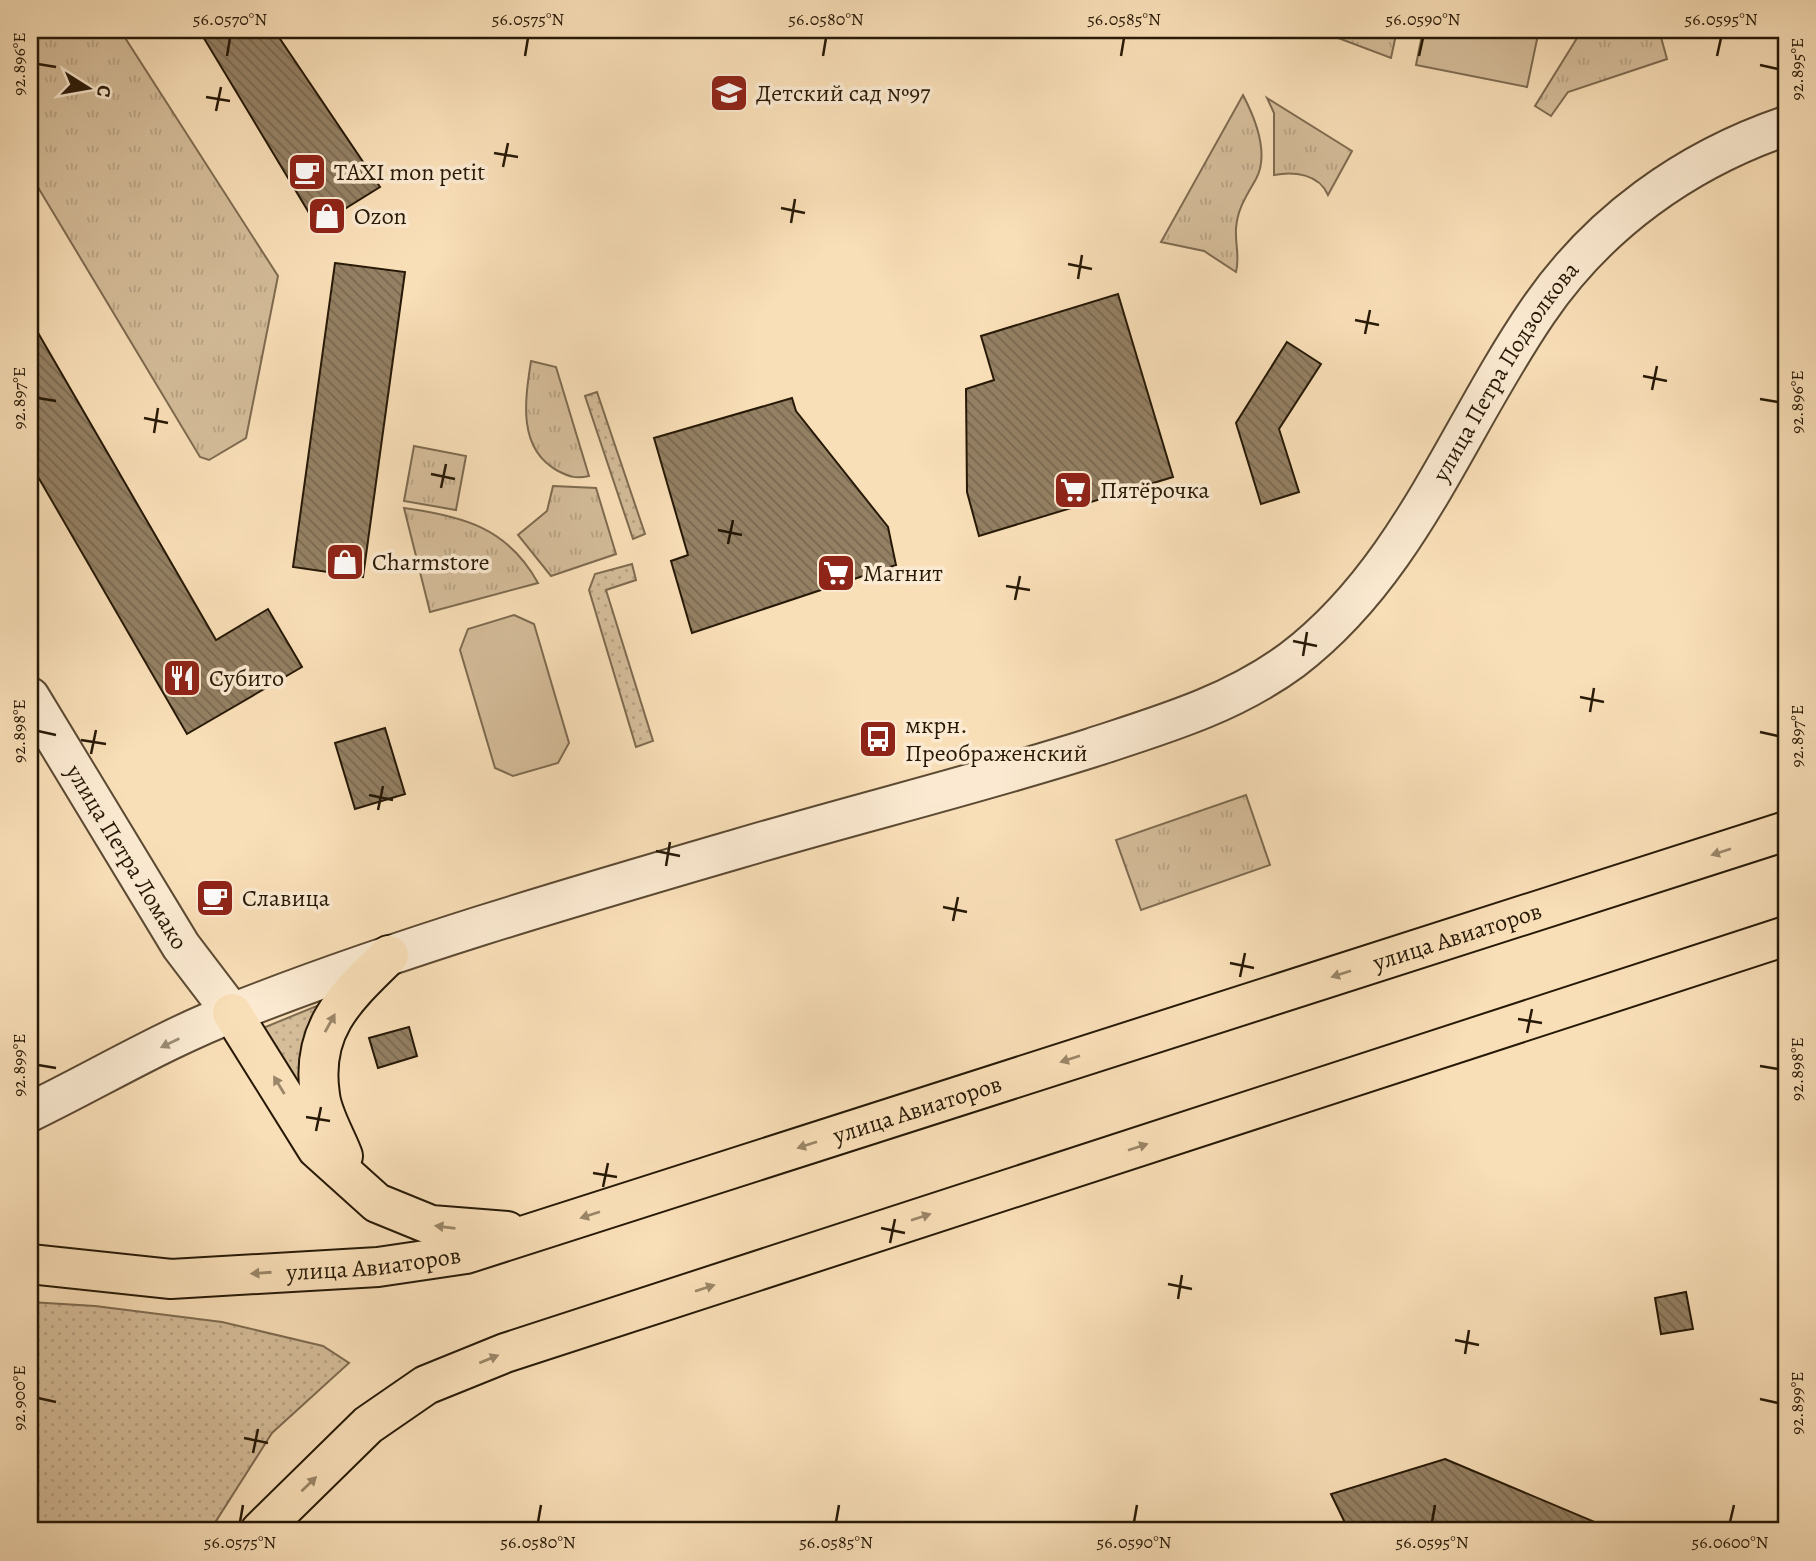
<svg xmlns="http://www.w3.org/2000/svg" width="1816" height="1561" viewBox="0 0 1816 1561" font-family="Alegreya,serif">
<defs>
<pattern id="grass-dots" width="8" height="8" patternUnits="userSpaceOnUse" patternTransform="scale(1.75)"><rect width="8" height="8" fill="#d5bd9a"/><path d="M2 2h.1M6 6h.1" fill="none" stroke="#b7a283" stroke-width="1.8" stroke-linecap="round"/></pattern>
<pattern id="park-tufts" width="24" height="20" patternUnits="userSpaceOnUse" patternTransform="scale(1.75)"><rect width="24" height="20" fill="#d5bd9a"/><path d="M3 7l-1-3M5 7V3M7 7l1-3M15 17l-1-3M17 17v-4M19 17l1-3" fill="none" stroke="#b7a283"/></pattern>
<pattern id="building-back-hatch" width="6" height="6" patternUnits="userSpaceOnUse" patternTransform="scale(1.75)"><rect width="6" height="6" fill="#948063"/><path d="M-1 5l2 2M0 0l6 6M5-1l2 2" fill="none" stroke="#796850"/></pattern>
</defs>
<rect width="100%" height="100%" fill="#f9dfb8"/>
<filter id="stains"><feTurbulence type="fractalNoise" baseFrequency=".00286" numOctaves="4"/><feColorMatrix values="0 0 0 0 .2 0 0 0 0 .09 0 0 0 0 .02 0 0 0 .5 -.17"/></filter>
<radialGradient id="worn" r=".72"><stop offset=".6" stop-color="#630" stop-opacity="0"/><stop offset="1" stop-color="#630" stop-opacity=".3"/></radialGradient>
<path fill="url(#grass-dots)" stroke="#7e6b50" stroke-width="2" d="M597 392 645 534 633 539 585 396Z
M632 564 636 580 606 590 653 741 636 747 589 590 595 574Z
M324 1003 313 1122 263 1028Z
M30 1302 95 1306 222 1322 323 1346 349 1363 272 1433 216 1521 206 1531H30Z"/>
<path fill="url(#park-tufts)" stroke="#7e6b50" stroke-width="2" d="M52 30H120L278 276 246 438 209 460 200 457 30 174V43Z
M1317 30H1397L1391 58Z
M1582 30H1659L1667 59 1568 92 1551 116 1535 106Z
M1243 95C1255 118 1270 153 1256 179 1247 195 1237 209 1236 229 1235 244 1240 257 1236 272L1204 251 1161 242Z
M1267 98 1352 151 1328 195C1319 174 1294 171 1274 175V113Z
M531 361 556 367 589 476C576 479 570 477 558 471 517 449 525 400 531 361Z
M414 446 466 456 456 510 404 501Z
M553 486 596 488 616 554 551 576 518 535 547 511Z
M404 508C463 516 508 528 538 583L430 612Z
M1246 795 1270 865 1141 910 1116 840Z"/>
<path fill="#d5bd9a" stroke="#7e6b50" stroke-width="2" d="M1423 30H1539L1527 87 1416 65Z
M514 615 534 624 569 743 558 763 513 776 495 768 460 650 468 629Z"/>
<path fill="url(#building-back-hatch)" stroke="#271907" stroke-width="2" d="M199 30H274L380 187 317 226Z
M335 263 405 272 363 577 293 567Z
M1118 294 1173 477 979 536 967 492 966 389 994 380 981 336Z
M30 319 216 640 268 609 302 667 187 734 30 463Z
M1287 342 1321 364 1279 429 1299 492 1261 504 1236 423Z
M792 398 796 411 888 527 896 565 692 633 671 561 688 555 654 438Z
M385 728 405 794 355 809 335 743Z
M409 1027 417 1056 378 1068 369 1038Z
M1686 1292 1693 1329 1661 1334 1655 1298Z
M1445 1459 1616 1531H1349L1331 1494Z"/>
<g fill="none" stroke-linecap="round" stroke-linejoin="round">
<defs>
<g id="minor">
<path id="s1" d="M30 697 181 946 232 1013"/>
<path id="s2" d="M30 1112C98 1079 166 1038 237 1011 400 947 569 898 737 849 855 814 974 785 1091 748 1161 725 1231 705 1292 660 1409 571 1457 429 1538 311 1598 223 1686 160 1786 126"/>
</g>
<g id="major">
<path d="M232 1013 317 1149 377 1203 431 1225 507 1231"/>
<path d="M343 1156C336 1137 322 1115 320 1095 310 1029 346 997 389 955"/>
<path id="s3" d="M30 1264 171 1279 378 1267 466 1254 1786 831"/>
<path d="M260 1531 368 1425 426 1385 505 1353 1786 936"/>
</g>
</defs>
<use href="#minor" stroke="#5c4a33" stroke-width="42"/>
<use href="#major" stroke="#271907" stroke-width="42"/>
<use href="#minor" stroke="#fbead1" stroke-width="38"/>
<use href="#major" stroke="#f9dfb8" stroke-width="38"/>
</g>
<defs><path id="oneway-solid" d="M-6-.8H1V-3.2L6.5 0L1 3.2V.8H-6Z" transform="scale(1.75)"/></defs>
<g fill="#9a8668">
<use href="#oneway-solid" transform="translate(1721 852) rotate(162)"/>
<use href="#oneway-solid" transform="translate(1341 974) rotate(162)"/>
<use href="#oneway-solid" transform="translate(330 1023) rotate(-61)"/>
<use href="#oneway-solid" transform="translate(1070 1059) rotate(162)"/>
<use href="#oneway-solid" transform="translate(279 1085) rotate(-121)"/>
<use href="#oneway-solid" transform="translate(807 1145) rotate(162)"/>
<use href="#oneway-solid" transform="translate(1138 1147) rotate(-18)"/>
<use href="#oneway-solid" transform="translate(590 1215) rotate(162)"/>
<use href="#oneway-solid" transform="translate(921 1217) rotate(-18)"/>
<use href="#oneway-solid" transform="translate(445 1227) rotate(-173)"/>
<use href="#oneway-solid" transform="translate(261 1273) rotate(176)"/>
<use href="#oneway-solid" transform="translate(705 1288) rotate(-18)"/>
<use href="#oneway-solid" transform="translate(489 1359) rotate(-22)"/>
<use href="#oneway-solid" transform="translate(309 1484) rotate(-44)"/>
</g>
<use fill="#9c8c76" href="#oneway-solid" transform="translate(170 1043) rotate(154)"/>
<path fill="none" stroke="#271907" stroke-width="2.5" d="M227 56 230 38M525 56 528 38M823 56 826 38M1121 56 1124 38M1419 56 1423 38M1717 56 1721 38M38 64 56 67M1760 65 1778 69M206 97 230 101M216 111 221 87M494 153 518 157M503 167 508 143M781 208 805 213M791 223 795 199M1068 264 1092 269M1078 279 1082 255M1355 320 1379 325M1365 334 1370 310M1643 376 1667 381M1652 390 1657 366M38 398 56 401M1760 399 1778 402M144 418 168 423M154 433 158 408M431 474 455 479M441 488 446 464M718 530 742 535M728 544 733 520M1006 586 1030 590M1015 600 1020 576M1293 641 1317 646M1303 656 1307 632M1580 697 1604 702M1590 712 1594 688M38 731 56 735M1760 732 1778 736M81 740 106 744M91 754 96 730M369 795 393 800M378 810 383 786M656 851 680 856M666 866 670 842M943 907 967 912M953 921 958 897M1230 963 1254 968M1240 977 1245 953M1518 1019 1542 1023M1527 1033 1532 1009M38 1065 56 1068M1760 1066 1778 1069M306 1117 330 1121M316 1131 321 1107M593 1173 617 1177M603 1187 608 1163M881 1228 905 1233M890 1243 895 1219M1168 1284 1192 1289M1178 1299 1182 1275M1455 1340 1479 1345M1465 1354 1469 1330M38 1398 56 1402M1760 1399 1778 1403M244 1438 268 1443M253 1453 258 1429M240 1522 243 1505M538 1522 541 1505M836 1522 839 1505M1134 1522 1137 1505M1432 1522 1435 1505M1730 1522 1734 1505"/>
<defs>
<symbol id="school-square" viewBox="-11 -11 22 22"><rect x="-9" y="-9" width="18" height="18" rx="4" fill="#8f2418" stroke="#fbead1"/><path d="M0-5L7-2L0 1L-7-2ZM-4 1L0 2.5L4 1V4Q0 6-4 4Z" fill="#fff"/></symbol>
<symbol id="cafe-square" viewBox="-11 -11 22 22"><rect x="-9" y="-9" width="18" height="18" rx="4" fill="#8f2418" stroke="#fbead1"/><path d="M-5.5-4.5H6V0H3Q3 3.5 0 3.5H-2.5Q-5.5 3.5-5.5 0ZM3-3.2v2h1.7v-2ZM-6 4.5H4V6H-6Z" fill="#fff"/></symbol>
<symbol id="shop-square" viewBox="-11 -11 22 22"><rect x="-9" y="-9" width="18" height="18" rx="4" fill="#8f2418" stroke="#fbead1"/><path d="M-5-2.5h2.3a2.7 3.5 0 0 1 5.4 0H5L5.5 6h-11ZM-1.5-2.5h3a1.5 2.3 0 0 0-3 0Z" fill="#fff"/></symbol>
<symbol id="supermarket-square" viewBox="-11 -11 22 22"><rect x="-9" y="-9" width="18" height="18" rx="4" fill="#8f2418" stroke="#fbead1"/><path d="M-6-5.5h2.5l.6 2H6L4.5 2H-2.5L-4.4-4H-6ZM-1.5 3.2a1.3 1.3 0 1 0 .1 0ZM3 3.2a1.3 1.3 0 1 0 .1 0Z" fill="#fff"/></symbol>
<symbol id="restaurant-square" viewBox="-11 -11 22 22"><rect x="-9" y="-9" width="18" height="18" rx="4" fill="#8f2418" stroke="#fbead1"/><path d="M-5-6h1v4h1v-4h1v4h1v-4h1v5L-1.5 .5V6h-2V.5L-5-1ZM5-6V6H3V1.5H1.5Q1.5-4 5-6Z" fill="#fff"/></symbol>
<symbol id="bus-square" viewBox="-11 -11 22 22"><rect x="-9" y="-9" width="18" height="18" rx="4" fill="#8f2418" stroke="#fbead1"/><path d="M-5-6H5V4H4V6H2V4H-2V6H-4V4H-5ZM-3.5-4V0h7V-4ZM-3.5 1.2v1.5H-2V1.2ZM2 1.2v1.5H3.5V1.2Z" fill="#fff"/></symbol>
</defs>
<g fill-rule="evenodd">
<use href="#school-square" x="707" y="71" width="44" height="44"/>
<use href="#cafe-square" x="285" y="150" width="44" height="44"/>
<use href="#shop-square" x="305" y="194" width="44" height="44"/>
<use href="#supermarket-square" x="1051" y="468" width="44" height="44"/>
<use href="#shop-square" x="323" y="540" width="44" height="44"/>
<use href="#supermarket-square" x="814" y="551" width="44" height="44"/>
<use href="#restaurant-square" x="160" y="656" width="44" height="44"/>
<use href="#bus-square" x="856" y="717" width="44" height="44"/>
<use href="#cafe-square" x="193" y="876" width="44" height="44"/>
</g>
<g text-anchor="middle" dominant-baseline="central" stroke-width="7" stroke-linejoin="round" paint-order="stroke">
<g font-size="24" fill="#271907" stroke="#fbead1" text-anchor="start">
<text x="756" y="93">Детский сад №97</text>
<text x="334" y="172">TAXI mon petit</text>
<text x="354" y="216">Ozon</text>
<text x="1100" y="490">Пятёрочка</text>
<text x="372" y="562">Charmstore</text>
<text x="863" y="573">Магнит</text>
<text x="209" y="678">Субито</text>
<text x="905" y="725">мкрн.<tspan x="905" dy="28">Преображенский</tspan></text>
<text x="242" y="898">Славица</text>
</g>
<g font-size="24" fill="#271907" stroke="#fbead1">
<text stroke="none"><textPath href="#s2" startOffset="1706">улица Петра Подзолкова</textPath></text>
<text stroke="none"><textPath href="#s1" startOffset="187">улица Петра Ломако</textPath></text>
<text stroke="none"><textPath href="#s3" startOffset="1479">улица Авиаторов</textPath></text>
<text stroke="none"><textPath href="#s3" startOffset="912">улица Авиаторов</textPath></text>
<text stroke="none"><textPath href="#s3" startOffset="345">улица Авиаторов</textPath></text>
</g>
</g>
<rect width="1816" height="1561" fill="none" stroke="#f9dfb8" stroke-width="77"/>
<g transform="translate(88 88) rotate(101)" stroke="#fbead1" stroke-width="5" paint-order="stroke">
<path d="M0-5L12 26L0 18L-12 26Z" fill="#271907"/>
<text y="-10" font-size="19" font-weight="bold" text-anchor="middle" fill="#271907">С</text>
</g>
<rect x="38" y="38" width="1740" height="1484" fill="none" stroke="#271907" stroke-width="2.5"/>
<g font-size="18" text-anchor="middle" fill="#271907">
<text x="230" y="25">56.0570°N</text>
<text x="528" y="25">56.0575°N</text>
<text x="826" y="25">56.0580°N</text>
<text x="1124" y="25">56.0585°N</text>
<text x="1423" y="25">56.0590°N</text>
<text x="1721" y="25">56.0595°N</text>
<text transform="translate(19 64) rotate(-90)" y="6">92.896°E</text>
<text transform="translate(1797 69) rotate(-90)" y="6">92.895°E</text>
<text transform="translate(19 398) rotate(-90)" y="6">92.897°E</text>
<text transform="translate(1797 402) rotate(-90)" y="6">92.896°E</text>
<text transform="translate(19 731) rotate(-90)" y="6">92.898°E</text>
<text transform="translate(1797 736) rotate(-90)" y="6">92.897°E</text>
<text transform="translate(19 1065) rotate(-90)" y="6">92.899°E</text>
<text transform="translate(1797 1069) rotate(-90)" y="6">92.898°E</text>
<text transform="translate(19 1398) rotate(-90)" y="6">92.900°E</text>
<text transform="translate(1797 1403) rotate(-90)" y="6">92.899°E</text>
<text x="240" y="1548">56.0575°N</text>
<text x="538" y="1548">56.0580°N</text>
<text x="836" y="1548">56.0585°N</text>
<text x="1134" y="1548">56.0590°N</text>
<text x="1432" y="1548">56.0595°N</text>
<text x="1730" y="1548">56.0600°N</text>
</g>
<rect width="100%" height="100%" filter="url(#stains)"/>
<rect width="100%" height="100%" fill="url(#worn)"/>
</svg>
